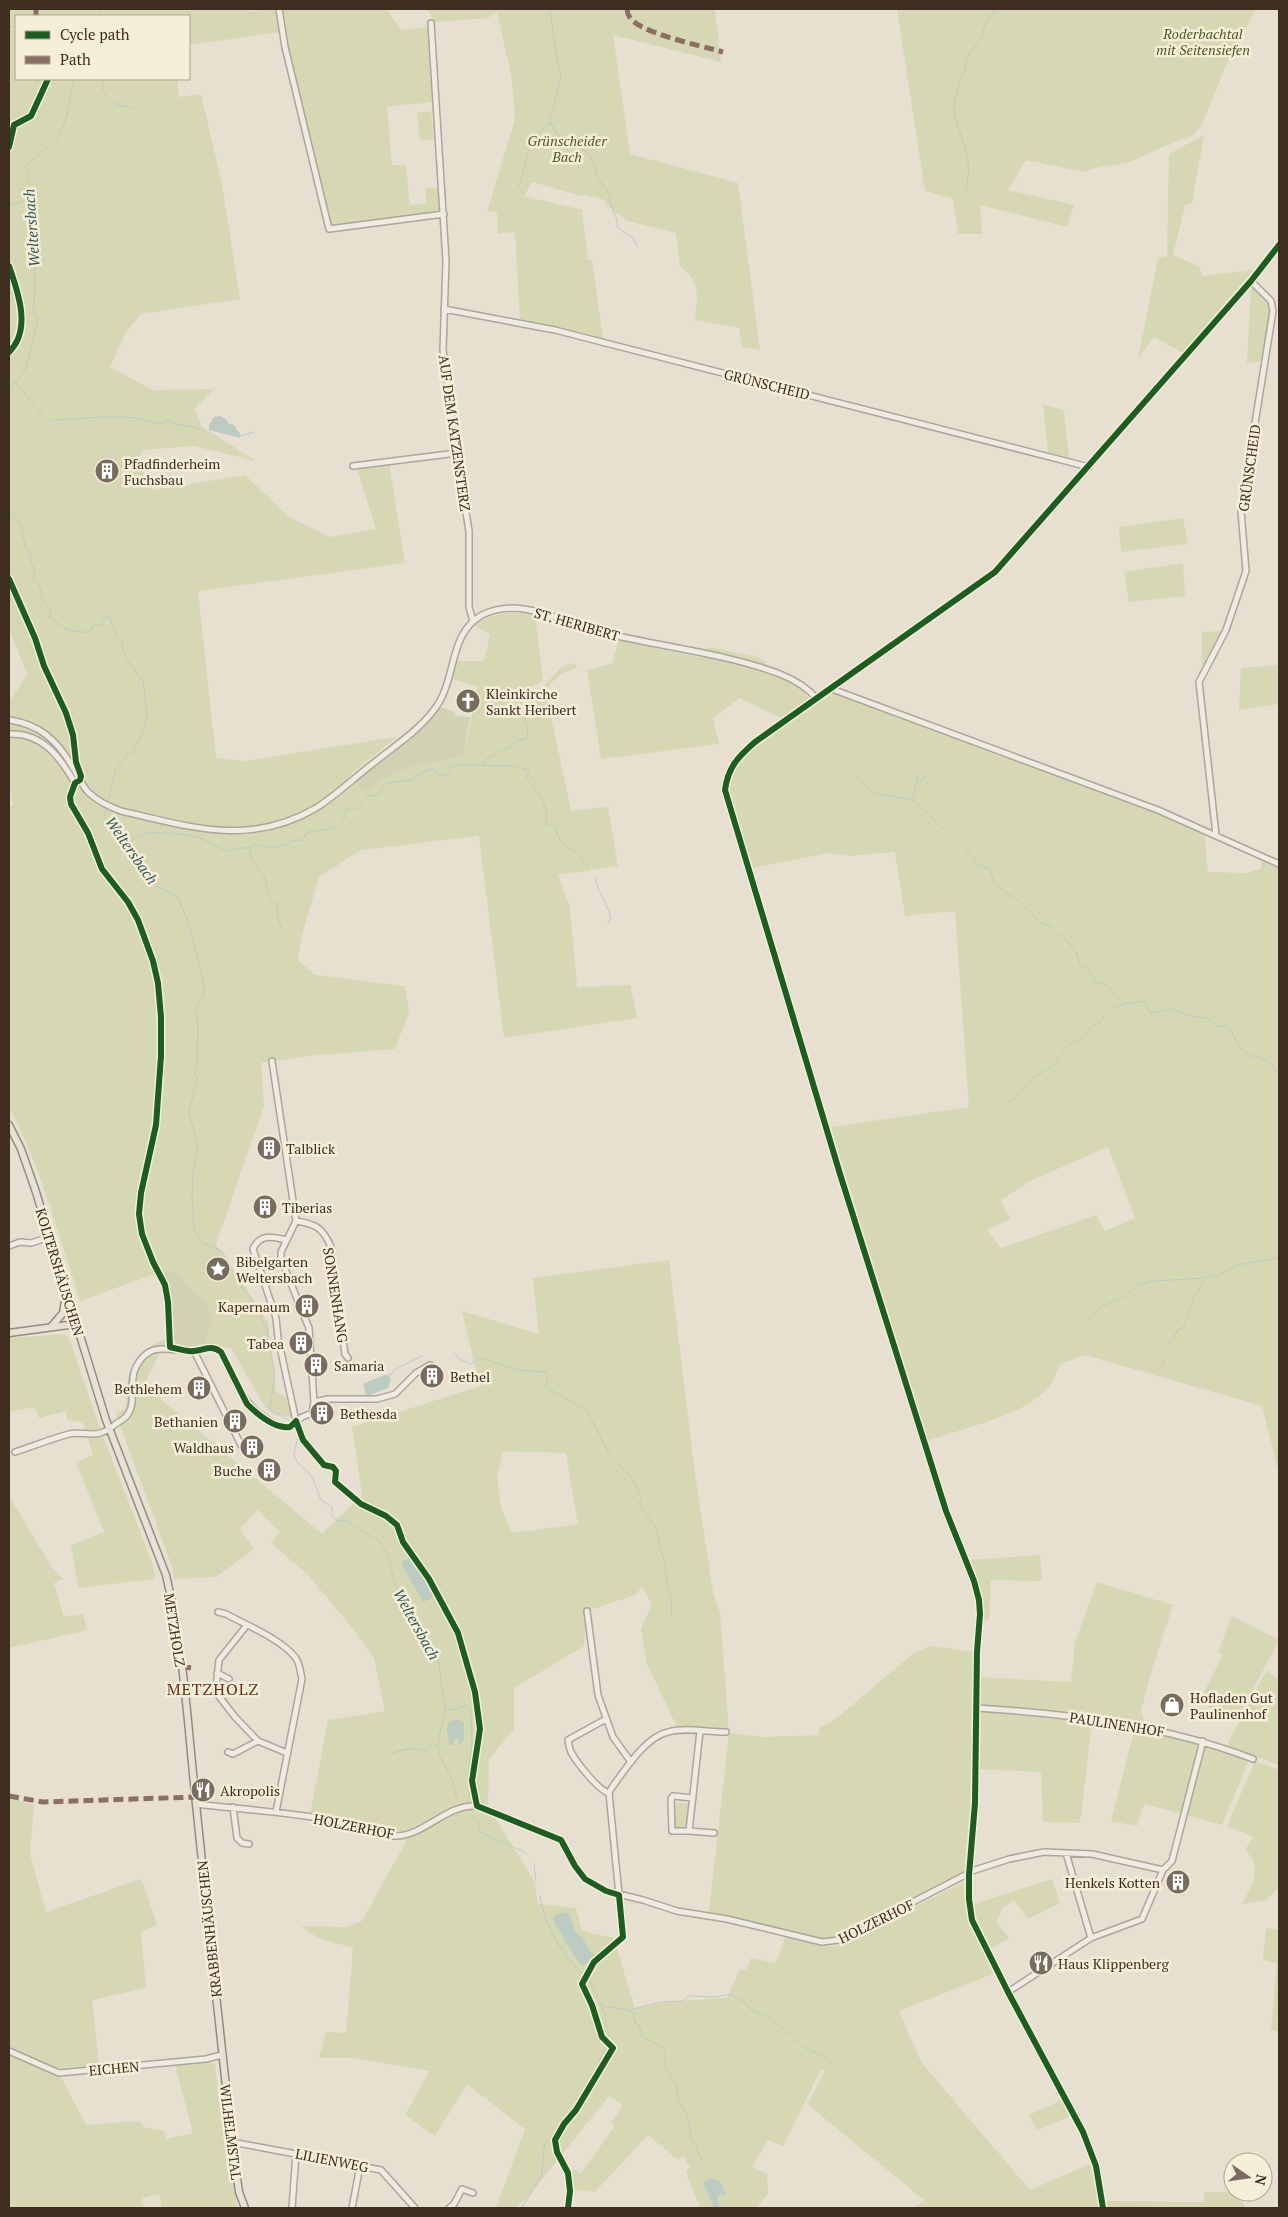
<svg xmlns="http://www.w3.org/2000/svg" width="1288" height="2217" viewBox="0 0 1288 2217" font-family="'PT Serif',serif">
<rect width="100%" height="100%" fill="#e7e0d1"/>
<path fill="#d6d7b3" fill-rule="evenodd" d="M9 9H250L251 11 276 9 280 32 189 45V16H16V79H177L179 97 201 94 222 185 240 299 141 314 126 332 110 367 153 390 214 389 195 408 201 426 256 461 194 446 144 450 136 460 153 490 245 475 289 517 330 537 376 529 357 469 389 462 405 563 198 591 216 758 246 761 395 737 396 738 350 774 364 792 387 777 412 767 463 756 478 687 453 679 456 661H484L490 635 474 625C495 612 511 611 535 615L543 681 523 691 522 703 534 700V691C537 689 542 688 545 685 555 676 558 665 574 663L577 667 558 676 537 699 547 697 571 811 608 807 618 866 558 875 570 907 577 987 630 985 637 1018 504 1038 479 836 361 850 319 877 302 935 298 960 315 975 405 986 409 1012 395 1049 317 1055 261 1063 264 1106 216 1244 268 1322 276 1392 286 1397 292 1417 275 1415 265 1407 231 1348 211 1345 186 1347 166 1340 144 1385 322 1534 362 1495 352 1427 480 1386 462 1311 539 1334 533 1278 669 1260 695 1474 713 1592 720 1613 729 1733 762 1737 819 1735V1727L832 1722 914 1653 931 1646 974 1652 973 1776 964 1873 836 1939 824 1941 709 1912 729 1734 677 1727 647 1664 641 1629 652 1604 642 1587 635 1595 587 1611 584 1646 514 1688V1729L489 1759 488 1806 534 1881 538 1904 576 1908 582 1931 614 1938 635 2009 670 2001 727 1998 740 1969 746 1970 751 1958 776 1963 785 1937 825 1946H836L964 1882C965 1916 981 1943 995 1973L899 2011 921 2062 1030 2190 1090 2164 1098 2197V2208H914L924 2200 807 2104 825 2072 823 2070 820 2071 783 2146 768 2140 752 2167 767 2174 768 2194 756 2208H700L686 2172 690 2167 683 2156 678 2160 648 2135 595 2192 573 2189 570 2174 574 2169 581 2173 615 2126 611 2123 623 2106 609 2096 527 2198 515 2208H496L525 2129 467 2084 435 2136 405 2115 430 2071 351 2058H319L326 2032 346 2033 353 1948 318 1938 301 1926 346 1927 362 1921 407 1840C373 1841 343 1827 309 1821L328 1720 385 1711 374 1658 358 1635 308 1575 271 1543 280 1532 257 1510 240 1529 254 1549 216 1577 174 1579 172 1567 116 1414 126 1408C127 1383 126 1363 149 1348 155 1344 159 1341 166 1340L167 1303 160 1281 152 1275 80 1301C59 1236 41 1167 9 1107V807L13 805 9 779V702L27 675 9 628ZM182 1279 191 1291 205 1301 172 1330 173 1307 168 1283ZM503 1451 566 1453 578 1524 512 1533 501 1507 497 1476ZM408 1558 432 1598 426 1601 401 1562Z
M282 9H386L402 30 428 27 434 102 387 107 392 165H406L410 205 426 204V188H440L441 212 332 226 287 44Z
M427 9H715L721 62 613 35 630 154 738 183 760 350 742 347 739 328 695 320C697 298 702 280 680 267L676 233 627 221 605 204V200L585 195 581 196 532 182 524 196 582 210 588 260H592L603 339 520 319 515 232 498 234 497 211 487 212 515 119 512 80 497 11 488 18 435 22Z
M897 9H1256L1225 68 1204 120 1195 134 1184 140 1183 138 1130 162 1090 169 1085 172 1026 160 1008 190 1074 205 1067 227 980 205 982 234H958L953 199 925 191Z
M431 111 434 139 420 141 417 113Z
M1204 135 1192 203 1185 205 1173 255 1199 266 1202 276 1253 270 1183 353 1154 337 1138 359 1158 258 1167 256 1169 154Z
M1251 287 1269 301 1271 310 1263 361 1247 363Z
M1043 405 1064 410 1069 458 1048 452Z
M1183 518 1188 544 1121 552 1119 527Z
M1183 563 1185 596 1129 602 1124 572Z
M1223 631 1202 667V632Z
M619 640 702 658 708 647 758 657 766 662 757 671C778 677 796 681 810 699L782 719 740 698 713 718 719 744 601 759 587 670 612 664Z
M1279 665V704L1239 710 1241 668Z
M833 693 1087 785 1204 832 1208 872 1246 873 1261 869V858L1279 867V1475L1262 1406 1085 1355 1061 1364C1056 1373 1052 1385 1045 1391 1021 1416 961 1429 927 1441L831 1127 969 1107 955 911 905 916 895 852 851 856 830 853 751 868C743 843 719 791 733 767 735 763 740 759 743 756ZM1108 1147 1135 1218 1105 1231 1096 1215 1001 1248 987 1230 1010 1219 1001 1200 1032 1180Z
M64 1334 69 1338 100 1429 85 1431 83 1423 67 1420 66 1411 39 1418 35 1407 9 1412V1338Z
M87 1436H103L153 1565 155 1579 78 1588 71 1545 104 1532 76 1462 93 1455Z
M9 1496 52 1568 64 1579 54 1583 64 1617 83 1614 87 1630 9 1648Z
M1040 1555 1042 1581 991 1580 989 1621 983 1620 981 1595 968 1560Z
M1097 1582 1173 1605 1151 1672 1141 1711 1145 1724 1174 1732 1046 1711 979 1706V1677L1071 1682 1075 1642Z
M1232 1616 1279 1640 1236 1722 1199 1702 1223 1655 1218 1652Z
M1267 1670 1279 1680V1765L1229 1747 1228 1742Z
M980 1711 1046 1714 1092 1722 1081 1816 1079 1823 1043 1822 1041 1772 979 1769Z
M1135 1728 1200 1744 1183 1814 1144 1804 1137 1826 1111 1821Z
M1204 1742 1249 1760 1222 1825 1185 1815Z
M1255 1761 1279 1770V1887L1267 1900 1242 1904C1252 1884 1264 1868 1245 1850L1253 1837 1227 1826Z
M9 1797 34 1805 30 1854 46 1912 141 1879 157 1924 141 1932 146 1988 92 2000 99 2065 57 2068 9 2047Z
M674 1802 689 1804 687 1829 674 1826Z
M1052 1879 1060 1903 1028 1919 1014 1900 1002 1908 997 1922 1009 1938 990 1949 976 1917 974 1904Z
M1266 1928 1279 1930V2032L1271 2030 1277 1963 1263 1960Z
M9 2055 60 2075 86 2125 139 2121 146 2128 164 2131 166 2139 193 2133 175 2065 215 2063 224 2141 238 2208H162L159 2194 142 2198 145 2208H9Z
M1062 2100 1071 2116 1036 2130 1029 2115Z
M1204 2192H1240L1245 2208H1107V2201L1204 2202Z"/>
<path fill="#d1d1b3" d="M440 706 454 712 455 716 470 717 463 756 412 767 387 777 364 792 354 780 419 728Z
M163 1272 175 1273 182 1279 191 1291 205 1301 213 1318 205 1343 191 1346 175 1342C169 1318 174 1295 163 1272Z"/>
<path fill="#bcccc2" d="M220 416 226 419 229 424 234 425 240 434V438L209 430V425L214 417Z
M384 1375H388L391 1380 388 1388 367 1396 363 1384Z
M409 1558 411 1559 433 1595 432 1598 426 1601H423L401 1564 402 1561Z
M457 1719 464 1723V1740L459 1745V1738L454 1739 453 1745H449L447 1729 449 1722Z
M565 1912 569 1914 576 1933 583 1938 589 1951 595 1955 583 1966 574 1956 553 1920 555 1915Z
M710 2179C722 2179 723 2186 726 2195H719L717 2198 720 2208H714L703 2183Z"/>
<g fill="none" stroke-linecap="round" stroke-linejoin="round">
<path stroke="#bcccc2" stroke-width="1" d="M100 9V16
M550 9 557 61 561 74 553 111 549 120 557 134 574 145 587 152 595 165 596 175 610 195V204L616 217 618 228 633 238 637 246
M9 27 16 26
M104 79 102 88 106 96
M112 101 117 105 133 108
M518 188C528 165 526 135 551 123
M966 190 969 172 967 154 954 115V103L961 77 965 71 966 59 982 36 985 25 996 9
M9 206 27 200
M15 382 43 416
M9 388 22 375 27 365 38 319 33 308 35 290 34 263 31 244 33 236 29 227 31 210 28 200 31 191 27 179 30 172 25 167 59 137 67 115 74 79
M51 420C79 419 108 415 136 418 147 420 159 427 169 420 177 426 190 425 200 429
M240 436 254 432
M9 512 20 523 26 548 30 553 31 563 35 569 33 579 39 584 43 601 51 610 49 617C54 618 54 621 59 624 68 631 79 633 90 632L95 624 100 626 105 618 110 617 112 626 117 630 115 634 122 641V648L126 658 143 681 147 714 144 730 133 752 127 755 116 769 108 802
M483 765 486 759 496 753 511 746 517 740 527 739 528 730 525 720 530 701 542 691
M918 773 913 800 968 852 979 865 990 869 995 885 1017 900 1042 924 1050 926 1068 942 1077 954 1080 965 1089 970 1096 982 1106 985 1125 1004 1142 1001 1146 1004 1150 1013 1171 1009 1191 1016 1207 1018 1216 1026C1236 1024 1229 1034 1239 1046 1251 1060 1254 1054 1266 1060 1271 1063 1275 1070 1279 1075
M529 775 534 779
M857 778 874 793 913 800
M917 785 928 773
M107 806 104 816 157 886 177 896 187 919 203 979 204 995 195 1010 198 1025 197 1064 195 1073 197 1079 189 1112 198 1147 193 1171 192 1198 194 1229 202 1243 222 1251 241 1286 255 1303 267 1330 268 1337
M174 833 199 837 226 851 250 847 252 844 272 848 289 844V841L302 840 308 832 335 828 344 819 347 809H357L367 796 378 795 386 783 411 780 423 772 433 769 440 775H447L452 765 516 766 529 771 526 778 540 796 546 809V824L555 827 561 843 576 853 589 868
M127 844C141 830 153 832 172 834
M247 848 250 850 251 858 265 877 269 897 277 904V915L282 930
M595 878C598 893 607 903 611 918L608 923
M1113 1007 1125 1004
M1006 1103 1016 1098 1032 1078 1052 1067 1069 1044 1082 1038 1090 1028 1099 1023 1105 1015
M1090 1319 1101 1307 1123 1298 1138 1285 1154 1281 1206 1278 1211 1273 1215 1277C1222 1274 1229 1269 1236 1266 1251 1261 1265 1262 1279 1257
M269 1342 275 1375 270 1409 290 1421
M1170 1345 1169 1341 1172 1340 1177 1331 1184 1326 1193 1299 1206 1278
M455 1353 462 1361 470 1364 481 1358 516 1370 546 1372 548 1375 546 1387 587 1411 609 1454 632 1478 642 1498 639 1503 655 1527 660 1543 659 1547C666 1561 665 1568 667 1583 670 1595 673 1602 671 1615
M1161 1369 1166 1356
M389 1376 396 1369 422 1356
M298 1437 294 1454 297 1462 311 1475 321 1500 332 1507V1516L337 1520 347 1522 378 1540 388 1554 394 1582 401 1597 420 1622 438 1657 445 1710 458 1709V1707L466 1706 471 1710 472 1746 468 1772 470 1799
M445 1710 438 1742 439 1754 452 1779 457 1799
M392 1753 413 1748 427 1751 430 1746 435 1747 438 1743
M472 1815 478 1822 480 1832 526 1853
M534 1863 536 1882
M540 1896C545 1926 561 1954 583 1974
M588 1978 606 2016 605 2020 609 2036
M601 2006 629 2010 661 2002 683 2001 688 1996 716 1997 731 1994 745 2003 749 2008 772 2019 805 2048 819 2054 834 2065
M629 2011 633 2013 635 2023 639 2025 642 2037C650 2040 657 2043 663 2049 667 2054 664 2058 665 2064 668 2076 680 2084 677 2097L688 2117 691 2141 695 2143 702 2160
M522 2208 542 2175 544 2146 569 2113 595 2071 607 2044"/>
<defs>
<path id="minor" d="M279 9 285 47 329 229 444 214
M431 23 446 261 443 350 454 437 469 531V607L473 621
M444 309 555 330 1089 467
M353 466 457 453
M832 689 1158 810 1279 864
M9 720C39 724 57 740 72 766 77 774 81 784 88 792 97 801 110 807 121 811 191 827 250 847 316 808 335 796 353 779 371 765 394 746 424 728 440 701 456 673 450 633 482 615 492 610 503 608 514 608 541 609 577 626 605 633 662 647 724 653 780 674 795 680 807 687 817 699
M9 734C42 732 60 757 75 783L80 780
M1216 835 1199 682 1226 630 1246 571 1241 511 1273 311 1271 301 1251 281
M296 1221C316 1224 323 1228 331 1247L345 1354 348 1358
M286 1240C273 1237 260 1233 253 1249L276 1318 278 1338 296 1421
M9 1246 20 1242 31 1243 50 1237
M194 1351 241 1445
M314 1402 328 1399H377L395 1394 416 1373 430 1365
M15 1452C33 1446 51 1439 69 1434 80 1431 93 1437 103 1432 109 1430 116 1423 122 1420 140 1408 127 1384 136 1367 150 1340 169 1351 192 1351 204 1351 210 1343 221 1352 235 1380 241 1403 268 1420 275 1424 282 1428 290 1427L302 1417 312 1413 314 1402 309 1328 281 1259V1252L296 1221 272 1061
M587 1611 598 1695 613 1737 631 1762
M218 1612 226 1614C246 1625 281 1639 295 1657 300 1663 300 1671 302 1679L276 1812
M247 1625 219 1660 216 1688 218 1695 235 1717 258 1741 287 1753
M217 1673 229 1679
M977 1708C1070 1714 1165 1725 1253 1759
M606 1719 568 1740C569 1744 569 1749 571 1752 577 1763 598 1790 609 1793
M228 1752 233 1754 258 1741
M693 1798 673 1796 671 1799 672 1831H689L700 1731
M196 1804C239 1809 282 1812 325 1819 348 1823 372 1836 396 1836 426 1835 446 1804 477 1806L561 1840 575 1866 585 1879 606 1891 643 1900 677 1911 727 1919 822 1942 839 1940 975 1870 1009 1859 1044 1852 1092 1854 1163 1870
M233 1807 237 1838 242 1843 249 1844
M689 1831 714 1833
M1066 1853 1091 1938
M619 1895 609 1793 611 1789C624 1771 645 1737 668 1732 686 1727 708 1732 726 1732
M1008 1992 1091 1938 1142 1919 1163 1870 1172 1861 1203 1741
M9 2051 59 2073 206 2059 222 2055
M232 2142 381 2170 415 2208
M292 2208 296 2153
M352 2208 360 2166
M449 2208 454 2204 462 2189 473 2193
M1103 2208 1096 2166 1083 2132 1008 1992 972 1920 969 1899V1875L975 1803 977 1652 980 1614 979 1600 974 1581 946 1511 840 1174 725 790C728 767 738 757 755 742L995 572 1251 281 1279 245"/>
<path id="major" d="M9 1125 21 1149 35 1189 106 1420 166 1575C184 1650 188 1728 196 1804 208 1917 219 2029 232 2142L239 2192 245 2208
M51 1327 63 1313 66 1294
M9 1333 76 1324"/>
</defs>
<use href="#minor" stroke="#ada599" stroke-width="8"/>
<use href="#major" stroke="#928b80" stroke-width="9"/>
<use href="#minor" stroke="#efebe3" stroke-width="5"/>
<use href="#major" stroke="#e6e1d4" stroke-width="6"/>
<path stroke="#8d6e63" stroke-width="5" stroke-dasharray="10 5" stroke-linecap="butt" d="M36 9V16
M627 9C628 11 627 14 629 16 637 33 703 46 723 52
M186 1667 191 1668
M9 1796 43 1802 195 1797"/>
<defs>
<path id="cycleway" d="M9 147 14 125 31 116 48 79
M9 266C18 292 32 330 9 352
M9 579 35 638 44 666 66 713 73 735 76 762 81 776 80 780 75 783 70 797 71 804 88 833 102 869 128 902 138 920 153 961 158 983 161 1017V1056L156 1125 141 1193 139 1214 142 1234 153 1262 165 1285 168 1302 170 1347C178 1349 187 1352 194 1351 205 1350 211 1344 221 1352L247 1404C257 1414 275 1429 290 1427L296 1421
M296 1421 303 1440 324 1465 333 1467 336 1471 335 1482 361 1504 386 1516 397 1525 403 1542 429 1579 458 1633 475 1692 480 1729 472 1781 477 1806 561 1840 575 1866 585 1879 606 1891 619 1895 623 1937 594 1962 582 1984 592 2005 602 2037 613 2048 576 2110 564 2124 555 2140 557 2152 568 2173 570 2191 568 2208
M1103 2208 1096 2166 1083 2132 1008 1992 972 1920 969 1899V1875L975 1803 977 1652 980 1614 979 1600 974 1581 946 1511 840 1174 725 790C728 767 738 757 755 742L995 572 1251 281 1279 245"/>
</defs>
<use href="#cycleway" stroke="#f7eed8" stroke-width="9"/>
<use href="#cycleway" stroke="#1b5e20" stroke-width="6"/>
</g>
<defs>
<symbol id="building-disc" viewBox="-11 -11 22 22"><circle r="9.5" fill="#786c5e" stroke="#f7eed8"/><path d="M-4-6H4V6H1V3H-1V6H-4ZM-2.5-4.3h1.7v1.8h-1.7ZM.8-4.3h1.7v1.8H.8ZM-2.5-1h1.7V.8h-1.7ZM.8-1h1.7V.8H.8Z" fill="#fff"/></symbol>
<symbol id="church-disc" viewBox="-11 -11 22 22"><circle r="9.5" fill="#786c5e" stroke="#f7eed8"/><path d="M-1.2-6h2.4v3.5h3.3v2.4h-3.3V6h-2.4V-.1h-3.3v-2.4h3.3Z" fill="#fff"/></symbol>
<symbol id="sight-disc" viewBox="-11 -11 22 22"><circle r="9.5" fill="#786c5e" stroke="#f7eed8"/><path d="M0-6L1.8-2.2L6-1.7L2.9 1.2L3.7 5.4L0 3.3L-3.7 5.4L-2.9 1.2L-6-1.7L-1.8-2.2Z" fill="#fff"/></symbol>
<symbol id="shop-disc" viewBox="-11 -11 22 22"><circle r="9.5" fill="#786c5e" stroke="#f7eed8"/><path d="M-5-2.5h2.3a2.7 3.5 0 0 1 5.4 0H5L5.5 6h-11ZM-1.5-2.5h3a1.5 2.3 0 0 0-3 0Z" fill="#fff"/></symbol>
<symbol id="restaurant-disc" viewBox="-11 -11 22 22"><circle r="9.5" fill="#786c5e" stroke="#f7eed8"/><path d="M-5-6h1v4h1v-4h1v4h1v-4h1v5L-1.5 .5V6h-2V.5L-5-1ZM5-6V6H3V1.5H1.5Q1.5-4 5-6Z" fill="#fff"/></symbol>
</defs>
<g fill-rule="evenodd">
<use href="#building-disc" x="93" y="457" width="28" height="28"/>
<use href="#church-disc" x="454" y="687" width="28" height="28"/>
<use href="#building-disc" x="255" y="1134" width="28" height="28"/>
<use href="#building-disc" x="251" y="1193" width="28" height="28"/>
<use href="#sight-disc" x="204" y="1255" width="28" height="28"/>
<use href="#building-disc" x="293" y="1292" width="28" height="28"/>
<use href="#building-disc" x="287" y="1329" width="28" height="28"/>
<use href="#building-disc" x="302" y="1351" width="28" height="28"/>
<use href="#building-disc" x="418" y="1362" width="28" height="28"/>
<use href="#building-disc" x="185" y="1374" width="28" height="28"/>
<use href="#building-disc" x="308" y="1399" width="28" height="28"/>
<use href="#building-disc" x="221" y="1407" width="28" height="28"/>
<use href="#building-disc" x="238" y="1433" width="28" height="28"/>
<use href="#building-disc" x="255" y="1456" width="28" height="28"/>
<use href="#shop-disc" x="1158" y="1691" width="28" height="28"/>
<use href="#restaurant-disc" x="189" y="1776" width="28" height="28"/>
<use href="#building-disc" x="1164" y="1868" width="28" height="28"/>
<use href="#restaurant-disc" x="1027" y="1949" width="28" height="28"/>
</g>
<g text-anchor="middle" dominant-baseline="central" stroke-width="5" stroke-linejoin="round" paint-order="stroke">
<g font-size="14" font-style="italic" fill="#4d5a26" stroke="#f7eed8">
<text x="1203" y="33">Roderbachtal<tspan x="1203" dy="16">mit Seitensiefen</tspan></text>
<text x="567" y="140">Grünscheider<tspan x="567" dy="16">Bach</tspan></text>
</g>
<g font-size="14" fill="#3d2e20" stroke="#f7eed8">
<text transform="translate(767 384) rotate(14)">GRÜNSCHEID</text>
<text transform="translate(455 433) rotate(82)">AUF DEM KATZENSTERZ</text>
<text transform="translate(1249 468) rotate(-82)">GRÜNSCHEID</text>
<text transform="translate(577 624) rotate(16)">ST. HERIBERT</text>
<text transform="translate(60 1272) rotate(73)">KOLTERSHÄUSCHEN</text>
<text transform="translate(336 1295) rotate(81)">SONNENHANG</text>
<text transform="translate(175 1630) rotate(81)">METZHOLZ</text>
<text transform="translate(1117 1724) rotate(9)">PAULINENHOF</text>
<text transform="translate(354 1826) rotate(11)">HOLZERHOF</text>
<text transform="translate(876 1921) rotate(-26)">HOLZERHOF</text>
<text transform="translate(209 1929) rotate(-96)">KRABBENHÄUSCHEN</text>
<text transform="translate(114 2068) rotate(-5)">EICHEN</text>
<text transform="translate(231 2132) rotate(83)">WILHELMSTAL</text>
<text transform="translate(332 2160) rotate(11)">LILIENWEG</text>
</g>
<g font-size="14" fill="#3d2e20" stroke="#f7eed8" text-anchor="start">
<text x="124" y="463">Pfadfinderheim<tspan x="124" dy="16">Fuchsbau</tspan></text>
<text x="486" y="693">Kleinkirche<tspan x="486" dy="16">Sankt Heribert</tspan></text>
<text x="286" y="1148">Talblick</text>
<text x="282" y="1207">Tiberias</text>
<text x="236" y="1261">Bibelgarten<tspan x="236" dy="16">Weltersbach</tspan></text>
<text x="290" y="1306" text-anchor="end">Kapernaum</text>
<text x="284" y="1343" text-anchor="end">Tabea</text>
<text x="334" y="1365">Samaria</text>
<text x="450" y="1376">Bethel</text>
<text x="182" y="1388" text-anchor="end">Bethlehem</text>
<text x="340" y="1413">Bethesda</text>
<text x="218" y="1421" text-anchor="end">Bethanien</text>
<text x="234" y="1447" text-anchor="end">Waldhaus</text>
<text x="252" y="1470" text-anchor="end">Buche</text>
<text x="1190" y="1697">Hofladen Gut<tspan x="1190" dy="16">Paulinenhof</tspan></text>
<text x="220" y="1790">Akropolis</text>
<text x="1160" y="1882" text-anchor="end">Henkels Kotten</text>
<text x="1058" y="1963">Haus Klippenberg</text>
</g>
<g font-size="15" font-style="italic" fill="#2f5d5a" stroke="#f7eed8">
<text transform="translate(31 228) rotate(-94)">Weltersbach</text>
<text transform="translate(132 850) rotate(55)">Weltersbach</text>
<text transform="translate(417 1624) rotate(61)">Weltersbach</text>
</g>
<g font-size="16" letter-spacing="1" fill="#6b2e1e" stroke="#f7eed8">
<text x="213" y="1689">METZHOLZ</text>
</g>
</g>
<rect width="1288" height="2217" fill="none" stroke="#3d2e20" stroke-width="20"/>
<rect x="15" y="15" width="175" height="65" fill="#f7eed8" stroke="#ada18e"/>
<rect x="25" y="31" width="25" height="8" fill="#1b5e20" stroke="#ada18e"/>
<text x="60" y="40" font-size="15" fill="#3d2e20">Cycle path</text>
<rect x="25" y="56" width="25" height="8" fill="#8d6e63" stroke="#ada18e"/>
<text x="60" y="65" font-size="15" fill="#3d2e20">Path</text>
<g transform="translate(1248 2177) rotate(103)"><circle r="24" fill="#f7eed8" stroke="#ada18e"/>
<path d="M0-4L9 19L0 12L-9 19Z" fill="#786c5e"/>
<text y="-8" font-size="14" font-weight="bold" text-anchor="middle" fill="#3d2e20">N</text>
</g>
</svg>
